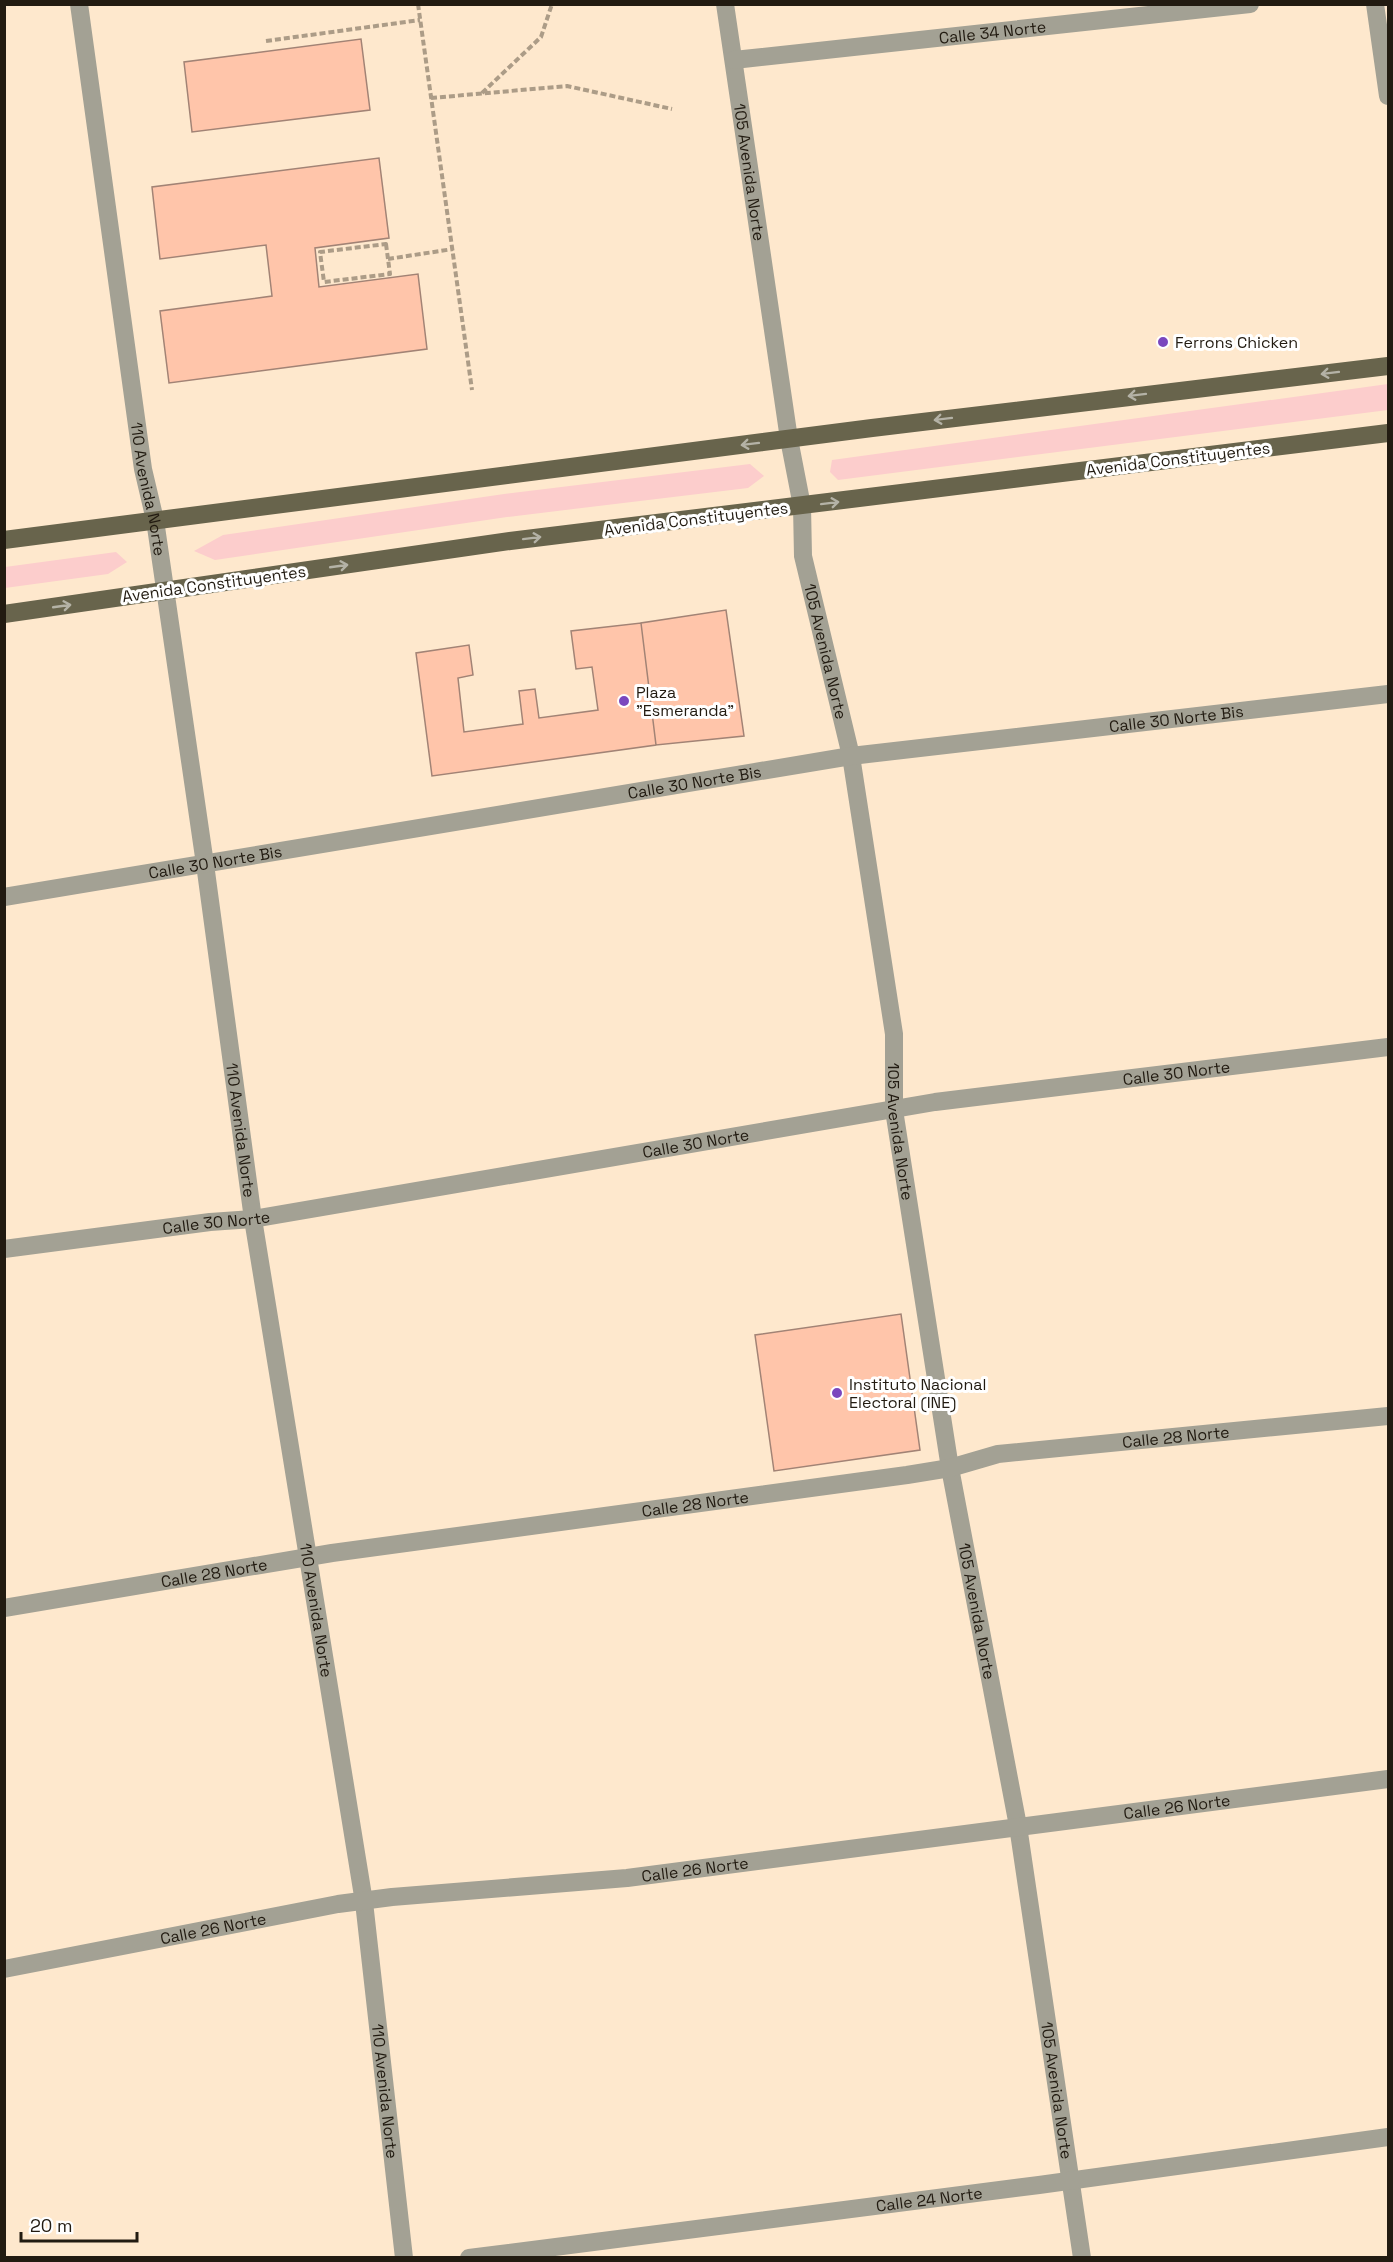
<svg xmlns="http://www.w3.org/2000/svg" width="1393" height="2262" viewBox="0 0 1393 2262" font-family="'Space Grotesk',sans-serif">
<rect width="100%" height="100%" fill="#fee8cd"/>
<path fill="#fccdcc" d="M1388 384V410L838 480 830 472 832 460Z
M750 464 764 476 748 488 507 517 215 560 194 551 223 535 504 494Z
M116 552 127 562 108 574 5 588V567Z"/>
<path fill="#ffc5aa" stroke="#a28375" stroke-width="1.5" d="M361 39 370 110 192 132 184 62Z
M379 158 389 238 315 248 319 287 418 274 427 349 169 383 160 311 272 296 266 245 160 259 152 187Z
M726 610 744 736 656 745 641 623Z
M641 623 656 745 432 776 416 653 469 645 473 675 458 678 464 732 523 724 519 691 535 689 539 718 598 710 592 667 576 669 571 631Z
M901 1314 920 1450 774 1471 755 1335Z"/>
<g fill="none" stroke-linecap="round" stroke-linejoin="round">
<path stroke="#ac9c87" stroke-width="4" stroke-dasharray="6 3" stroke-linecap="butt" d="M418 4 472 390
M266 41 420 20
M482 93 541 37 552 4
M431 98 567 86 672 109
M386 244 390 274 324 282 320 252Z
M388 259 453 249"/>
<g stroke="#a3a194" stroke-width="18">
<path id="s1" d="M79 4 143 469 155 520 205 864 253 1219 364 1902 404 2258"/>
<path id="s2" d="M725 4 789 439 802 506 803 556 851 756 894 1034V1110L950 1468 1018 1826 1082 2258"/>
<path d="M1375 4 1388 96"/>
<path id="s3" d="M734 60 1250 4"/>
<path id="s4" d="M4 897 851 756 1388 694"/>
<path id="s5" d="M4 1249 210 1222 253 1219 935 1102 1388 1047"/>
<path id="s6" d="M4 1608 332 1553 907 1475 950 1468 998 1454 1388 1416"/>
<path id="s7" d="M4 1969 338 1904 392 1897 627 1878 1388 1779"/>
<path id="s8" d="M469 2258 1039 2185 1388 2137"/>
</g>
<path stroke="#68644c" stroke-width="18" d="M4 540 872 428 1388 366
M4 614 510 541 1388 433"/>
</g>
<defs><path id="oneway-shaft" d="M-6 0H5M1.5-3L5.5 0L1.5 3" fill="none" stroke-width="1.6" stroke-linecap="round" stroke-linejoin="round" transform="scale(1.5)"/></defs>
<g stroke="#b4b2a6">
<use href="#oneway-shaft" transform="translate(1330 373) rotate(173)"/>
<use href="#oneway-shaft" transform="translate(1137 395) rotate(173)"/>
<use href="#oneway-shaft" transform="translate(943 419) rotate(173)"/>
<use href="#oneway-shaft" transform="translate(750 444) rotate(173)"/>
<use href="#oneway-shaft" transform="translate(830 503) rotate(-7)"/>
<use href="#oneway-shaft" transform="translate(532 538) rotate(-7)"/>
<use href="#oneway-shaft" transform="translate(339 566) rotate(-8)"/>
<use href="#oneway-shaft" transform="translate(62 606) rotate(-8)"/>
</g>
<g fill="#7a47be" stroke="#fff" stroke-width="2">
<circle cx="1163" cy="342" r="6"/>
<circle cx="624" cy="701" r="6"/>
<circle cx="837" cy="1393" r="6"/>
</g>
<g text-anchor="middle" dominant-baseline="central" stroke-width="6" stroke-linejoin="round" paint-order="stroke">
<g font-size="16" fill="#221b11" stroke="#fff">
<text stroke="none"><textPath href="#s3" startOffset="260">Calle 34 Norte</textPath></text>
<text stroke="none"><textPath href="#s2" startOffset="170">105 Avenida Norte</textPath></text>
<text transform="translate(1178 459) rotate(-7)">Avenida Constituyentes</text>
<text stroke="none"><textPath href="#s1" startOffset="490">110 Avenida Norte</textPath></text>
<text transform="translate(696 519) rotate(-7)">Avenida Constituyentes</text>
<text transform="translate(214 584) rotate(-8)">Avenida Constituyentes</text>
<text stroke="none"><textPath href="#s2" startOffset="656">105 Avenida Norte</textPath></text>
<text stroke="none"><textPath href="#s4" startOffset="1186">Calle 30 Norte Bis</textPath></text>
<text stroke="none"><textPath href="#s4" startOffset="700">Calle 30 Norte Bis</textPath></text>
<text stroke="none"><textPath href="#s4" startOffset="214">Calle 30 Norte Bis</textPath></text>
<text stroke="none"><textPath href="#s5" startOffset="1186">Calle 30 Norte</textPath></text>
<text stroke="none"><textPath href="#s1" startOffset="1138">110 Avenida Norte</textPath></text>
<text stroke="none"><textPath href="#s2" startOffset="1143">105 Avenida Norte</textPath></text>
<text stroke="none"><textPath href="#s5" startOffset="700">Calle 30 Norte</textPath></text>
<text stroke="none"><textPath href="#s5" startOffset="214">Calle 30 Norte</textPath></text>
<text stroke="none"><textPath href="#s6" startOffset="1185">Calle 28 Norte</textPath></text>
<text stroke="none"><textPath href="#s6" startOffset="699">Calle 28 Norte</textPath></text>
<text stroke="none"><textPath href="#s6" startOffset="213">Calle 28 Norte</textPath></text>
<text stroke="none"><textPath href="#s2" startOffset="1629">105 Avenida Norte</textPath></text>
<text stroke="none"><textPath href="#s1" startOffset="1624">110 Avenida Norte</textPath></text>
<text stroke="none"><textPath href="#s7" startOffset="1185">Calle 26 Norte</textPath></text>
<text stroke="none"><textPath href="#s7" startOffset="699">Calle 26 Norte</textPath></text>
<text stroke="none"><textPath href="#s7" startOffset="213">Calle 26 Norte</textPath></text>
<text stroke="none"><textPath href="#s2" startOffset="2115">105 Avenida Norte</textPath></text>
<text stroke="none"><textPath href="#s1" startOffset="2110">110 Avenida Norte</textPath></text>
<text stroke="none"><textPath href="#s8" startOffset="464">Calle 24 Norte</textPath></text>
</g>
<g font-size="16" fill="#221b11" stroke="#fff" text-anchor="start">
<text x="1175" y="342">Ferrons Chicken</text>
<text x="636" y="692">Plaza<tspan x="636" dy="18">"Esmeranda"</tspan></text>
<text x="849" y="1384">Instituto Nacional<tspan x="849" dy="18">Electoral (INE)</tspan></text>
</g>
</g>
<rect width="1393" height="2262" fill="none" stroke="#221b11" stroke-width="12"/>
<path d="M21 2232v9h116v-9" fill="none" stroke="#221b11" stroke-width="3"/>
<text x="30" y="2232" font-size="18" fill="#221b11" stroke="#ffffff" stroke-width="4.5" paint-order="stroke">20 m</text>
</svg>
